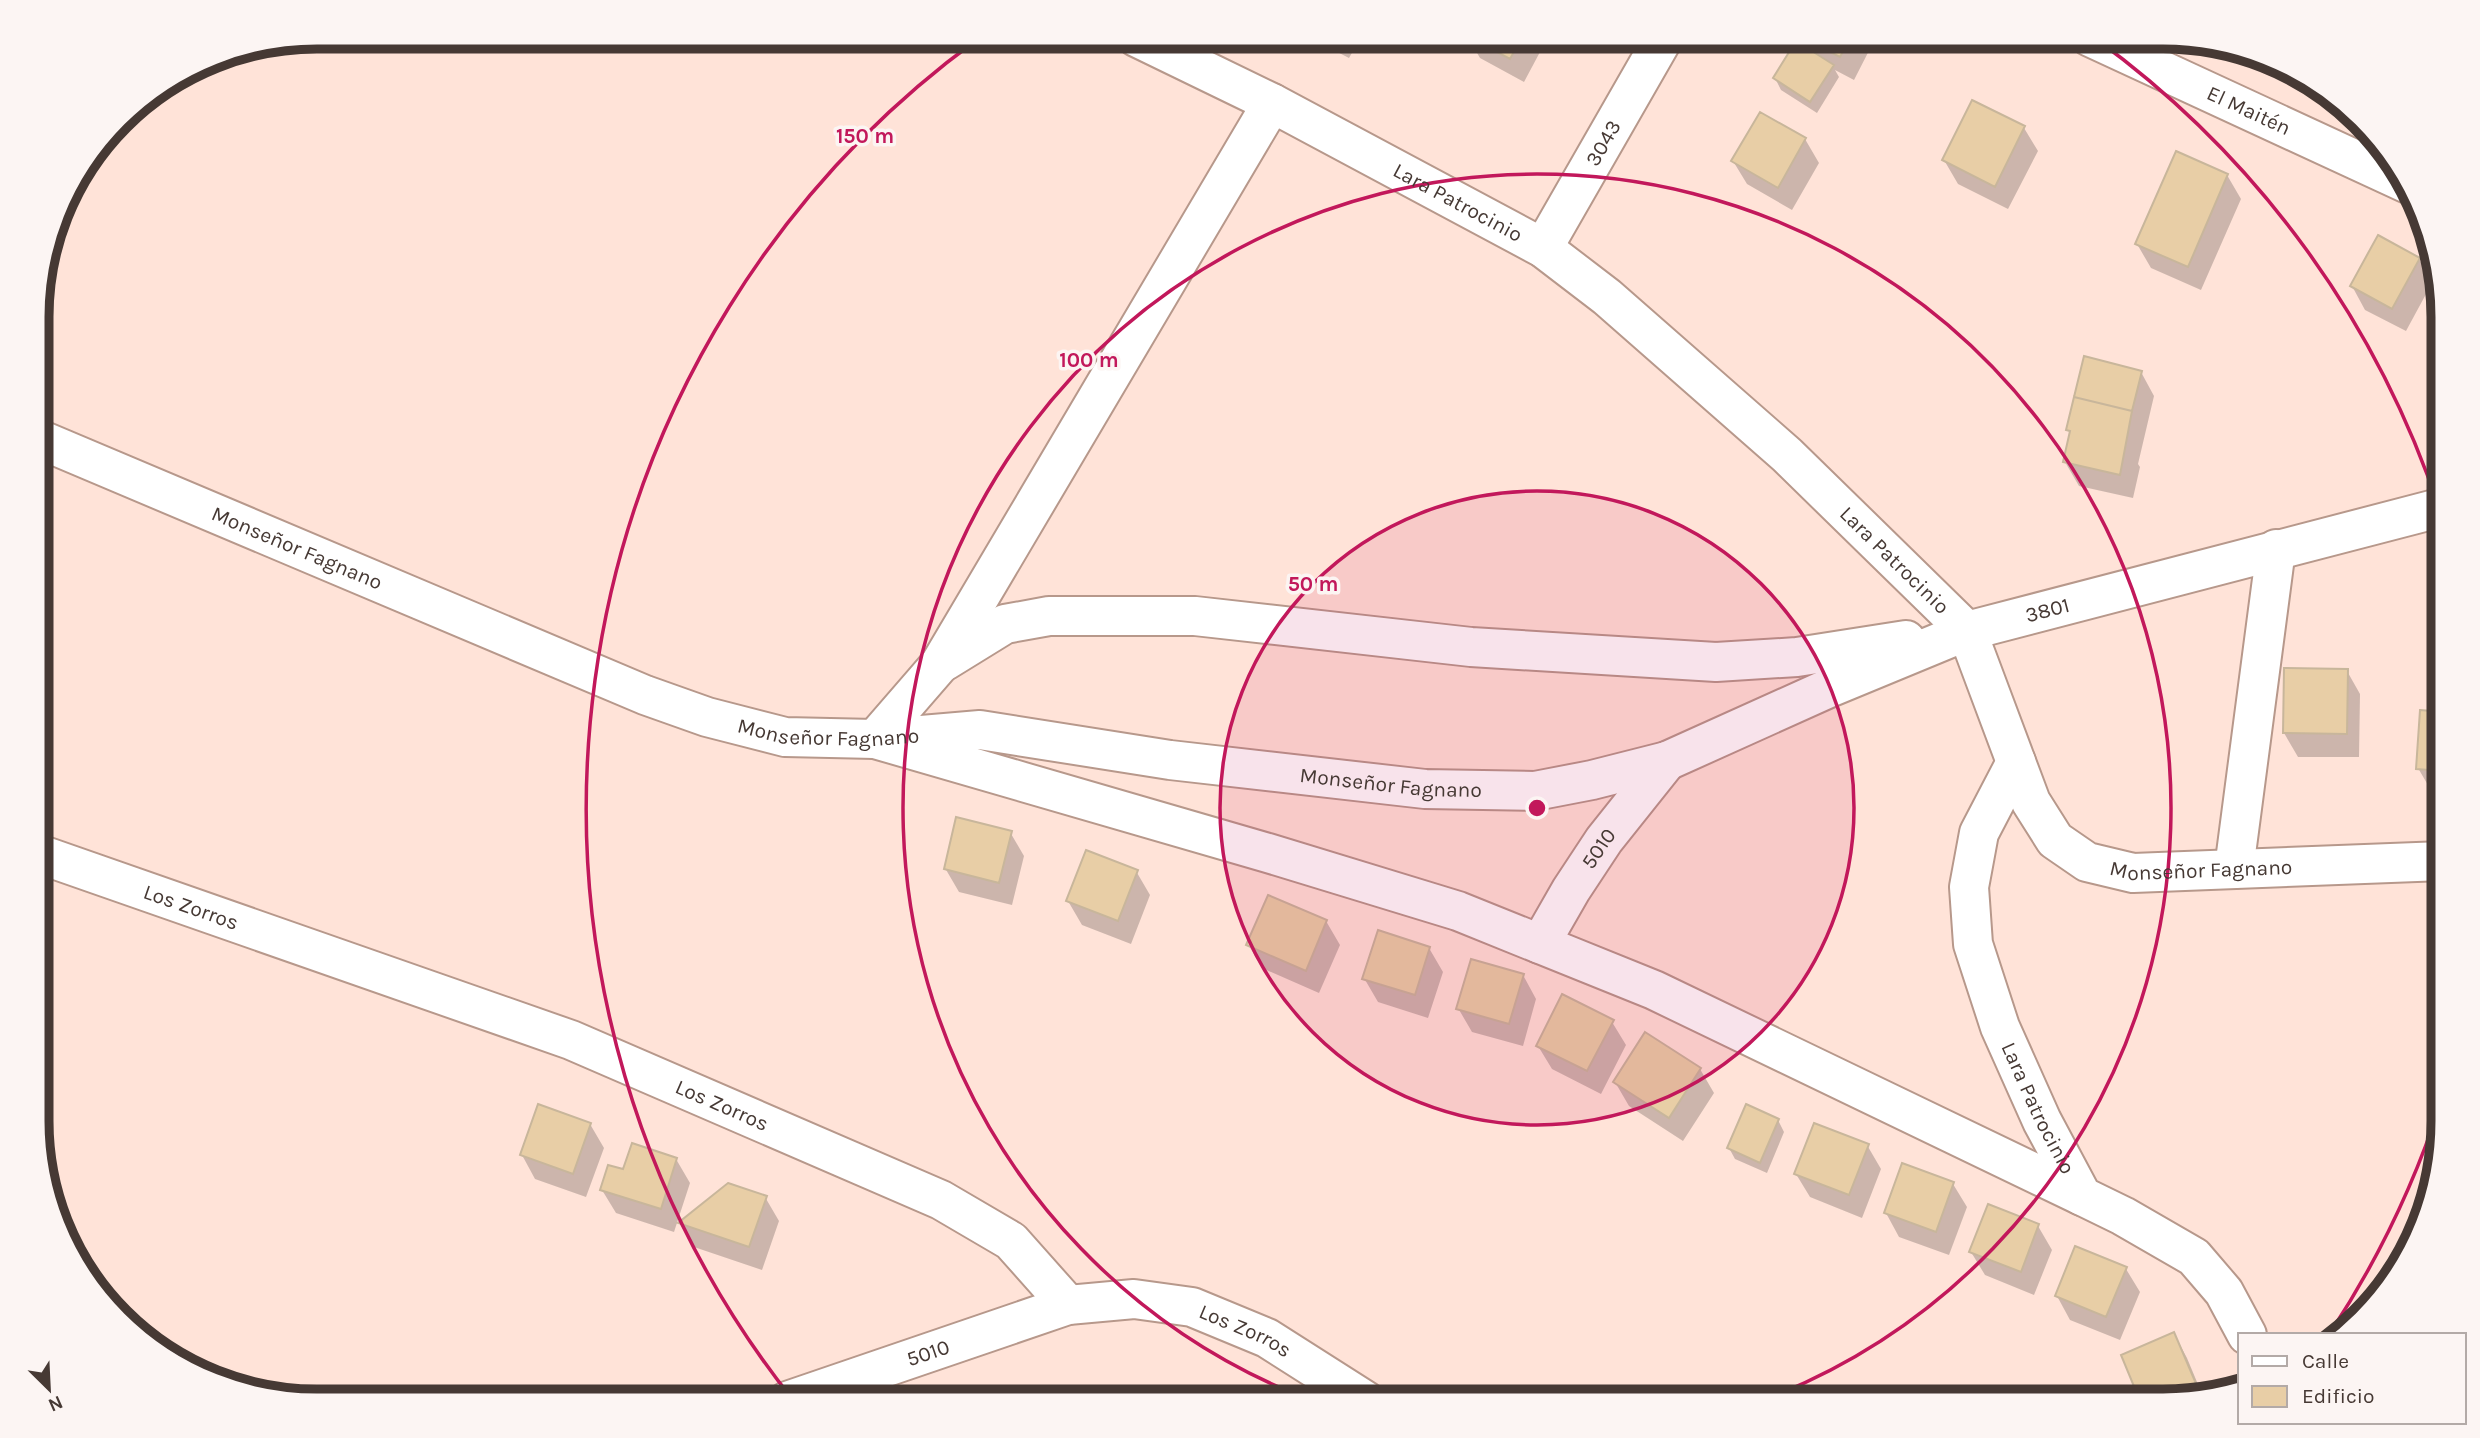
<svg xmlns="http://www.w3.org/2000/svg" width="2480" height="1438" viewBox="0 0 2480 1438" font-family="Karla,sans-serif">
<rect width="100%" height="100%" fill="#ffe3d8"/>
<path fill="#0003" d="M1308 37H1361L1349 58Z
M1456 37H1548L1524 82 1480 58 1473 46Z
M1786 37H1876L1854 80 1835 70 1839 77 1817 113 1781 90 1775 78 1793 49Z
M2024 128 2038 151 2008 209 1958 184 1944 160Z
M1805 139 1819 163 1792 210 1747 184 1733 161Z
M2227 175 2241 199 2201 290 2151 268 2137 244Z
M2419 259 2432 283 2406 331 2365 310 2352 286Z
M2141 372 2154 396 2138 464 2140 467 2133 498 2079 486 2065 462 2071 436 2068 430Z
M2347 671 2360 694 2359 757H2298L2284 733Z
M2443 713V793L2432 792 2418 768Z
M1010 832 1024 856 1012 905 959 892 945 868Z
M1136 871 1150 895 1131 944 1082 925 1068 901Z
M1326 921 1340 945 1319 993 1262 968 1248 944Z
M1429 948 1443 972 1428 1018 1378 1002 1364 978Z
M1523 975 1536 999 1523 1046 1472 1032 1458 1008Z
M1612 1022 1626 1045 1601 1094 1552 1069 1538 1046Z
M1700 1069 1714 1093 1683 1141 1629 1106 1615 1082Z
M1778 1120 1784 1132 1767 1173 1735 1159 1729 1148Z
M590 1124 604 1148 586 1197 535 1179 522 1155Z
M1867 1145 1881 1169 1862 1218 1810 1197 1796 1174Z
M676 1159 690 1183 674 1232 616 1213 602 1190 625 1172Z
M1953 1184 1967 1207 1949 1255 1899 1237 1886 1213Z
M765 1197 779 1221 762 1270 694 1247 680 1224Z
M2038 1226 2052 1250 2034 1295 1985 1275 1971 1252Z
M2126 1269 2140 1292 2120 1340 2070 1320 2057 1296Z
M2174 1334 2187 1358 2202 1394 2181 1401Z"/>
<path fill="#e8cea6" stroke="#c8b69b" stroke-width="2" d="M1469 37H1522L1510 59Z
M1800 37H1851L1840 57Z
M1796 41 1834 65 1810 102 1773 78Z
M1972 100 2025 126 1995 187 1942 160Z
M1760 112 1806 138 1778 188 1731 161Z
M2176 151 2228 174 2188 267 2135 244Z
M2378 235 2420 258 2392 309 2350 286Z
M2084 356 2142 371 2132 411 2074 397Z
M2074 397 2132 411 2120 475 2063 462 2070 431 2066 430Z
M2284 668 2348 669 2347 734 2283 733Z
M2420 710 2443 712V771L2416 769Z
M956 817 1012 831 999 883 944 869Z
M1086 850 1138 870 1118 921 1066 901Z
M1268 895 1327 920 1306 971 1246 945Z
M1378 930 1430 947 1415 995 1362 979Z
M1471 959 1524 974 1509 1024 1456 1009Z
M1562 994 1614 1020 1587 1071 1536 1046Z
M1645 1032 1701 1068 1669 1118 1613 1082Z
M538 1104 591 1123 573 1174 520 1155Z
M1746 1104 1779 1119 1760 1163 1727 1148Z
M1814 1123 1869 1144 1849 1195 1794 1174Z
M632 1143 677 1158 661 1209 600 1190 608 1165 623 1169Z
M1902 1163 1954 1182 1936 1232 1884 1213Z
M728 1183 767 1196 749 1247 678 1223Z
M1988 1204 2039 1224 2021 1272 1969 1252Z
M2075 1246 2127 1267 2106 1317 2055 1296Z
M2174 1332 2200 1393 2181 1401H2140L2121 1355Z"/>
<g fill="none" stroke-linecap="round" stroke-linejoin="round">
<defs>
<g id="minor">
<path id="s1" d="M1136 37 1272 103 1543 248 1607 297 1787 455 1967 631 2031 802 2055 840 2087 862 2133 873 2443 861"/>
<path id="s2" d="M2090 37 2408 184"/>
<path d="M1272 103 940 664 875 739 1268 853 1458 911 1654 990 2082 1196"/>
<path id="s3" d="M1543 248 1664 37"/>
<path id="s4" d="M39 439 645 695 707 717 785 737 875 739 980 730 1170 760 1425 789 1535 791 1592 780 1667 761 1829 688 1967 631 2443 507"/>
<path d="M945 661 1005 624 1049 616H1195L1471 647 1716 662 1797 657 1906 640"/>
<path id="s5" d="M2016 762 1979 833 1969 887 1973 944 2000 1027 2042 1121 2082 1196 2123 1216 2194 1257 2224 1292 2247 1335"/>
<path id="s6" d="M39 854 571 1040 941 1200 1011 1241 1068 1305"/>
<path d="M2234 869 2276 549"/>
<path id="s7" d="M1540 944 1571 890 1604 840 1667 761"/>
<path id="s8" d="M787 1401 1068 1305 1134 1299 1192 1307 1267 1338 1366 1401"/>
</g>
</defs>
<use href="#minor" stroke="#b7988b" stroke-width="42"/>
<use href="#minor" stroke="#fff" stroke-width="38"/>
</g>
<circle cx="1537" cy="808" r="317" fill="#c2185b" fill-opacity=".12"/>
<g fill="none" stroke="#c2185b" stroke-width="3.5">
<circle cx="1537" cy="808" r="317"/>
<path d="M1310 1400A634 634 0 1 1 1764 1400"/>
<path d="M2441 1102A951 951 0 0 1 2330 1333M793 1400A951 951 0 0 1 978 39M2096 39A951 951 0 0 1 2441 514"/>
</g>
<g text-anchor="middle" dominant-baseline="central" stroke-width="7" stroke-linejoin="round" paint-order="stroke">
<g font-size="21" fill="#463934" stroke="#fcf5f3">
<text stroke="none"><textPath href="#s2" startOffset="175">El Maitén</textPath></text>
<text stroke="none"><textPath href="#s3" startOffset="121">3043</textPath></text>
<text stroke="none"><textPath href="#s1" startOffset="362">Lara Patrocinio</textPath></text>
<text stroke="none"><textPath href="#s4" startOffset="280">Monseñor Fagnano</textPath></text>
<text stroke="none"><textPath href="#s1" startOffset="929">Lara Patrocinio</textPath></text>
<text stroke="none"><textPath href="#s4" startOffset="2104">3801</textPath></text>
<text stroke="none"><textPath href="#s4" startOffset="847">Monseñor Fagnano</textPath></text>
<text stroke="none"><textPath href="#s4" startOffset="1414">Monseñor Fagnano</textPath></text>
<text stroke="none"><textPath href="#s7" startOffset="112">5010</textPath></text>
<text stroke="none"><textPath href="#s1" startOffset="1412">Monseñor Fagnano</textPath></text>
<text stroke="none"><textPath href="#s6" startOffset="161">Los Zorros</textPath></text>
<text stroke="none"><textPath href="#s6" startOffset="728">Los Zorros</textPath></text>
<text stroke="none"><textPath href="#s5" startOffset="369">Lara Patrocinio</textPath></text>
<text stroke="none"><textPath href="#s8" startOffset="480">Los Zorros</textPath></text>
<text stroke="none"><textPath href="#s8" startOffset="149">5010</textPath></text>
</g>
</g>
<path d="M0 0H2480V1438H0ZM317 49H2163A268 268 0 0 1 2431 317V1121A268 268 0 0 1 2163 1389H317A268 268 0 0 1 49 1121V317A268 268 0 0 1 317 49Z" fill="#fcf5f3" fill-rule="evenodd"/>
<path fill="none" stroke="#463934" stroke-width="9" d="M317 49H2163A268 268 0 0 1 2431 317V1121A268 268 0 0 1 2163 1389H317A268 268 0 0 1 49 1121V317A268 268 0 0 1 317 49Z"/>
<circle cx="1537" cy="808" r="10" fill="#c2185b" stroke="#fcf5f3" stroke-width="3.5"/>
<g font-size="21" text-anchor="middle" font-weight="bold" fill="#c2185b" stroke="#fcf5f3" stroke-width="7" stroke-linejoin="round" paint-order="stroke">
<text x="865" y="143">150 m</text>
<text x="1089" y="367">100 m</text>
<text x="1313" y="591">50 m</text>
</g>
<rect x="2238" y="1333" width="228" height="91" fill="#fcf5f3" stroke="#b3aaa7" stroke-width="2"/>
<rect x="2252" y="1356" width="35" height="10" fill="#ffffff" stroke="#b3aaa7" stroke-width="2"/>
<text x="2302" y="1368" font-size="21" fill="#463934">Calle</text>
<rect x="2252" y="1386" width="35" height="21" fill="#e8cea6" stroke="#b3aaa7" stroke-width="2"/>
<text x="2302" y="1403" font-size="21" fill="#463934">Edificio</text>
<g transform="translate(49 1389) rotate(156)" stroke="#fcf5f3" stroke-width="5" paint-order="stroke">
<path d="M0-5L12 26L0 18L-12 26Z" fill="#463934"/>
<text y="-10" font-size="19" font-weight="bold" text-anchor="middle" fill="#463934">N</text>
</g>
</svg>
